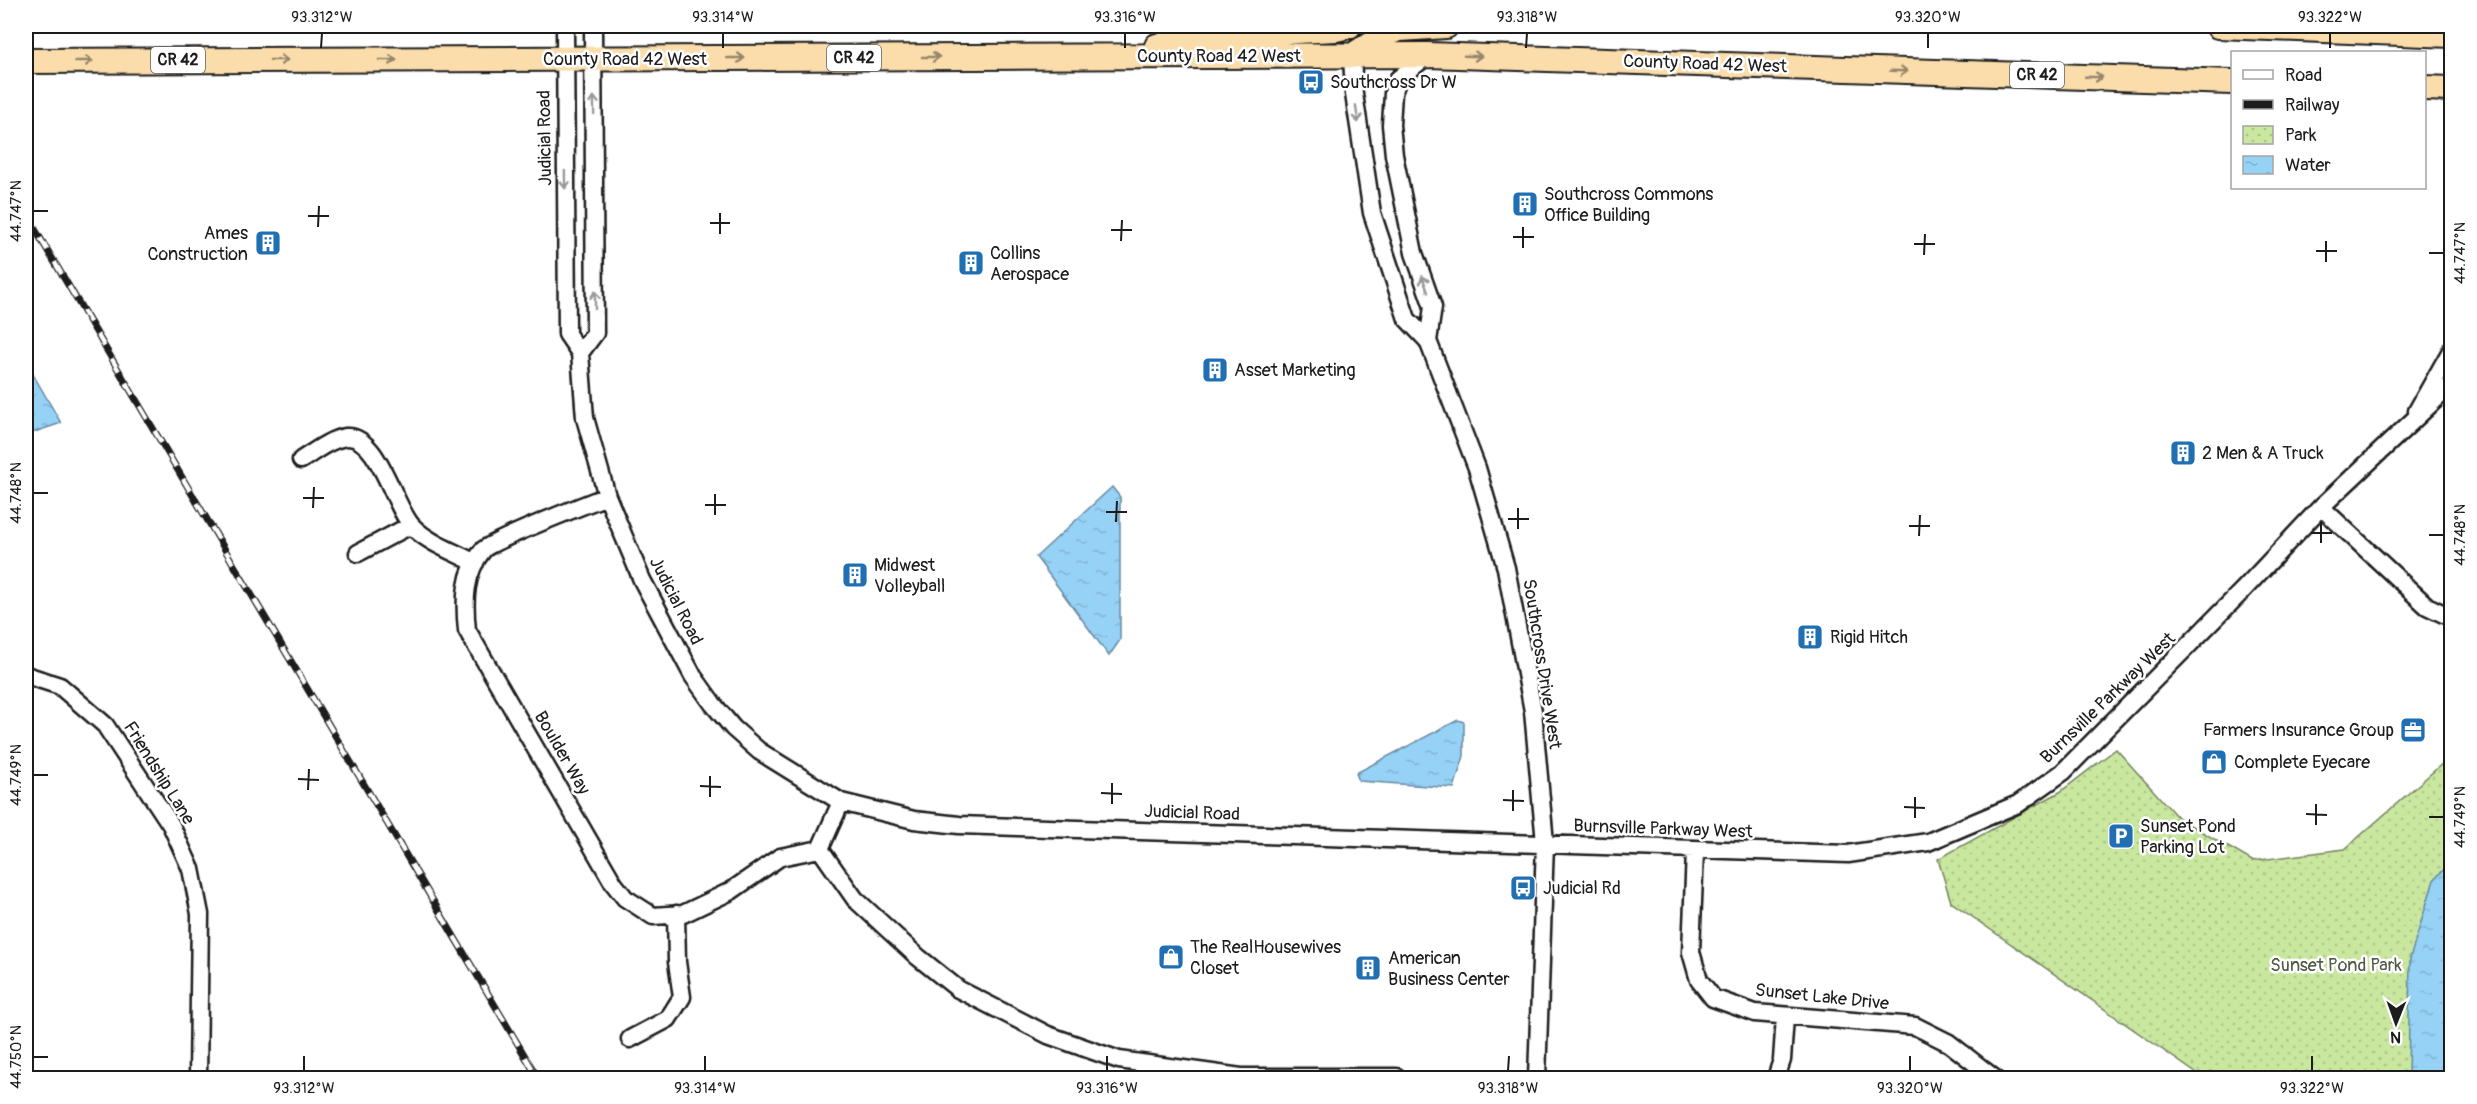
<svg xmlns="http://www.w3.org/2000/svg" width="2477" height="1104" viewBox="0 0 2477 1104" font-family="Pangolin,sans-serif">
<defs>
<pattern id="park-dots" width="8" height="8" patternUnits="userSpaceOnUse" patternTransform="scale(1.5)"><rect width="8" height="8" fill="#c9e79f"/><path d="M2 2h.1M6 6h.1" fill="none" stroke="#acc688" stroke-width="1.8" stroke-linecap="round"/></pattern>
<pattern id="water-ripples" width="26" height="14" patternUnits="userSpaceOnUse" patternTransform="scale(1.5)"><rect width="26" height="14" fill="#96d1f6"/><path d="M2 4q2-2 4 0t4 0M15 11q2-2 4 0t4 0" fill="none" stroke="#81b3d2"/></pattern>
</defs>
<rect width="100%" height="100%" fill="#fff"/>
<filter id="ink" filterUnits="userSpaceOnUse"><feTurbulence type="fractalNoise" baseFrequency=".0167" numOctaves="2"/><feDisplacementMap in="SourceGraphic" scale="12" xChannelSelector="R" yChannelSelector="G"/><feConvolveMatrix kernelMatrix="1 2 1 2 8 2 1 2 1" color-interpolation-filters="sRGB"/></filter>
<g filter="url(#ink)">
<path fill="url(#park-dots)" stroke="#72825e" stroke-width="1.5" d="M2116 749 2178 818 2252 861 2345 849 2451 756V1078H2203L1951 902 1938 859 2060 792Z"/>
<path fill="url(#water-ripples)" stroke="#65899f" stroke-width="1.5" d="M26 362 61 423 26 435Z
M1112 487 1120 497V640L1109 656 1036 557Z
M1458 720 1464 722V756L1454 788 1359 781 1356 773Z
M2451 862V1078H2408L2410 958 2434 880Z"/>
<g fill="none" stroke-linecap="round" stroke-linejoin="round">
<defs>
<path id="minor" d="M565 26 567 334 580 353 585 418 607 496 642 580 693 676 713 704 733 728 759 751 841 802 914 820 959 825 1848 854 1928 842 2018 804 2063 772 2243 590 2321 507 2452 384
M1352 56 1354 94 1372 213 1407 319 1428 341 1477 468 1506 568 1533 711 1545 843 1537 1078
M1428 341 1433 307 1414 253 1394 155 1391 125 1393 93 1398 79 1428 55
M580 353 595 333 593 26
M2417 411 2452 349
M301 460C314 452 330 439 346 437 378 434 394 507 412 526 428 543 455 552 475 563
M607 496C589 503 489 542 483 550 464 573 464 601 467 630L614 884 625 898 653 916 683 914 731 891 780 857 820 849
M2321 507 2427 606 2452 618
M358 553 411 525
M26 675 60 686 105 725 171 825 191 869 200 914 198 1078
M841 802 820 849 855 899 918 957 958 989 1048 1035 1119 1060 1241 1077H1397
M1695 851 1691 952 1699 980 1713 998 1755 1013 1915 1026 1949 1043 1994 1078
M630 1039 668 1019 682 997 677 962 676 914
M1776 1078 1782 1060 1785 1017"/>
<path id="highway" d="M2218 26 2452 35
M1157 46 1202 36 1336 29 1349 26
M1352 56 1387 33 1400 29 1446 26
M26 61 1428 55 2232 82
M2424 88 2452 89"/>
</defs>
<use href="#minor" stroke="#1c1c1c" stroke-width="21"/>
<use href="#highway" stroke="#1c1c1c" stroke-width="28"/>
<use href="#minor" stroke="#fff" stroke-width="16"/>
<use href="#highway" stroke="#faddab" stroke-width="24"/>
<defs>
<path id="rail" d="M26 214 538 1078"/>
</defs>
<use href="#rail" stroke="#1c1c1c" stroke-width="7"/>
<use href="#rail" stroke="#fff" stroke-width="4.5" stroke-dasharray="14" stroke-linecap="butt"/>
</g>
<defs><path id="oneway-shaft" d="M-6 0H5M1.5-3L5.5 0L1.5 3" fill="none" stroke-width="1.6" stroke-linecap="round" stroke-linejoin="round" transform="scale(1.5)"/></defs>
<g stroke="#96866b">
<use href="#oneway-shaft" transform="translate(1473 56) rotate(2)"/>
<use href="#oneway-shaft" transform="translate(931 57)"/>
<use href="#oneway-shaft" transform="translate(736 58)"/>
<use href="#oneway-shaft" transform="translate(279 60)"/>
<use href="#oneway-shaft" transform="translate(388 60)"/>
<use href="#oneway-shaft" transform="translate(84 61)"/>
<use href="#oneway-shaft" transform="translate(1899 71) rotate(2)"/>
<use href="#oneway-shaft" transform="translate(2094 77) rotate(2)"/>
</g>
<g stroke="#999">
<use href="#oneway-shaft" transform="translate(594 105) rotate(-91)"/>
<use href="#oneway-shaft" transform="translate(1357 114) rotate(82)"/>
<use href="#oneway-shaft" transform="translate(565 180) rotate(89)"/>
<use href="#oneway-shaft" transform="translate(1425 284) rotate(-110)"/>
<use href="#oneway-shaft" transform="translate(595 300) rotate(-90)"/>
</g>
</g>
<path fill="none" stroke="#1c1c1c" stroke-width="2" d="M321 48 322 33M723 48V33M1125 48V33M1526 48 1527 33M1928 48V33M2330 48V33M33 211H48M308 216H329M710 223H730M318 227 319 206M1111 230H1132M720 234V213M1513 237H1534M1121 241 1122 220M1914 244H1935M1523 248V227M2316 251H2337M2429 253H2444M1924 255 1925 234M2326 262V241M33 493H48M303 498H324M705 505H726M313 508 314 487M1106 512H1127M715 515V494M1508 519H1529M1116 522 1117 501M1909 526H1930M1518 529V508M2311 533H2332M2429 535H2444M1919 536 1920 515M2321 543V522M33 775H48M298 779 319 780M700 786 721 787M308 790 309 769M1101 793 1122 794M710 797V776M1503 800 1524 801M1112 804V783M1904 807 1925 808M1513 811V790M2306 814 2327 815M2429 817H2444M1915 818V797M2316 825V804M33 1057H48M304 1071V1056M705 1071V1056M1107 1071V1056M1508 1071 1509 1056M1910 1071V1056M2312 1071V1056"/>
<defs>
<symbol id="bus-square" viewBox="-11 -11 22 22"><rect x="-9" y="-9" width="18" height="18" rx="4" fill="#1f6fb2" stroke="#fff"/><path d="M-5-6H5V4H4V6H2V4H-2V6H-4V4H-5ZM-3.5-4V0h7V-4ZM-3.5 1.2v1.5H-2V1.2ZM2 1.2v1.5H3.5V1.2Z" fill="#fff"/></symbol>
<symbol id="building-square" viewBox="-11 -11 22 22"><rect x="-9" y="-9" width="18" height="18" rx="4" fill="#1f6fb2" stroke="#fff"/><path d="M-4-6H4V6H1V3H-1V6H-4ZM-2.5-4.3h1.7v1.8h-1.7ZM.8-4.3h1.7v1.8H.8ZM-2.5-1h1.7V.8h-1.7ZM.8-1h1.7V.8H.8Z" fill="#fff"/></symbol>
<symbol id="office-square" viewBox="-11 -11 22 22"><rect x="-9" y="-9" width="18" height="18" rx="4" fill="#1f6fb2" stroke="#fff"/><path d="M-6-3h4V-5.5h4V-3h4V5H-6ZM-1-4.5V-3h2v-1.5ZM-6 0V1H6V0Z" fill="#fff"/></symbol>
<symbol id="shop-square" viewBox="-11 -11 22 22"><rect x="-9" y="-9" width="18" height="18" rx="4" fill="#1f6fb2" stroke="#fff"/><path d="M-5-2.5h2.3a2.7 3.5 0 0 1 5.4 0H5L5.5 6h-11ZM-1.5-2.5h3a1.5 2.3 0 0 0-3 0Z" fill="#fff"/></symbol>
<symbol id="parking-square" viewBox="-11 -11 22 22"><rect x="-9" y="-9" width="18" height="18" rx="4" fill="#1f6fb2" stroke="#fff"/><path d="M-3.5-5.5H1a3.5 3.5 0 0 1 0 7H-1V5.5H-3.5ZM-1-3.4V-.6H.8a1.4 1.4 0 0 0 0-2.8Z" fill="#fff"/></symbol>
</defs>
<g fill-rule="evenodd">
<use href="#bus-square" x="1296" y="67" width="30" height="30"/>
<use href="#building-square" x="1510" y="189" width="30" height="30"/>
<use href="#building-square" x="253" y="228" width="30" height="30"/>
<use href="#building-square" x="956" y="248" width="30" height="30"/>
<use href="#building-square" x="1200" y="355" width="30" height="30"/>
<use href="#building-square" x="2168" y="438" width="30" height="30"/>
<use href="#building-square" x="840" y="560" width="30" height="30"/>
<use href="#building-square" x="1795" y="622" width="30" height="30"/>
<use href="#office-square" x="2398" y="715" width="30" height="30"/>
<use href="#shop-square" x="2199" y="747" width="30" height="30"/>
<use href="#parking-square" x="2106" y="821" width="30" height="30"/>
<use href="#bus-square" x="1508" y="873" width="30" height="30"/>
<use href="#shop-square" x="1156" y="942" width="30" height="30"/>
<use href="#building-square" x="1353" y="953" width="30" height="30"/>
</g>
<g text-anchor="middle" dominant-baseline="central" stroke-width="5" stroke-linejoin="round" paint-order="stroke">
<g fill="#fff" stroke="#606060" stroke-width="1.5">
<rect x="827" y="45" width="54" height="26" rx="4.5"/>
<rect x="151" y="47" width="54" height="26" rx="4.5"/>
<rect x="2010" y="62" width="54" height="26" rx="4.5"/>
</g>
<g font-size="16" font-weight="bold" fill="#1c1c1c">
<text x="854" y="58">CR 42</text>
<text x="178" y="60">CR 42</text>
<text x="2037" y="75">CR 42</text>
</g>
<g font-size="18" fill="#1c1c1c" stroke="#fff">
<text x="1219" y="56">County Road 42 West</text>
<text x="625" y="59">County Road 42 West</text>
<text transform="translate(1705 64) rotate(2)">County Road 42 West</text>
<text transform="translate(545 138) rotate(-91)">Judicial Road</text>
<text transform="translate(676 601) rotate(63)">Judicial Road</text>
<text transform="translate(1542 664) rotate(81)">Southcross Drive West</text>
<text transform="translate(2108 698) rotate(-44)">Burnsville Parkway West</text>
<text transform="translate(562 753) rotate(60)">Boulder Way</text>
<text transform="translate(159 773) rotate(58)">Friendship Lane</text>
<text transform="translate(1192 813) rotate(2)">Judicial Road</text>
<text transform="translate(1663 829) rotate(2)">Burnsville Parkway West</text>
<text transform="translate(1822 997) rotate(6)">Sunset Lake Drive</text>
</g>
<g font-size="18" fill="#1c1c1c" stroke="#fff" text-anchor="start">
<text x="1330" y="82">Southcross Dr W</text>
<text x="1544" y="194">Southcross Commons<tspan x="1544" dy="21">Office Building</tspan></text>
<text x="248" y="233" text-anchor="end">Ames<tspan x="248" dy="21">Construction</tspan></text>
<text x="990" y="253">Collins<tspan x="990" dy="21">Aerospace</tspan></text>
<text x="1234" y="370">Asset Marketing</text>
<text x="2202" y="453">2 Men &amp; A Truck</text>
<text x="874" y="565">Midwest<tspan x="874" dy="21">Volleyball</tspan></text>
<text x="1830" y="637">Rigid Hitch</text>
<text x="2394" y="730" text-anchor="end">Farmers Insurance Group</text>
<text x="2234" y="762">Complete Eyecare</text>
<text x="2140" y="826">Sunset Pond<tspan x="2140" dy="21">Parking Lot</tspan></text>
<text x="1543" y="888">Judicial Rd</text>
<text x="1190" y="947">The RealHousewives<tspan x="1190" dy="21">Closet</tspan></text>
<text x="1388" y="958">American<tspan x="1388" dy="21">Business Center</tspan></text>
</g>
<g font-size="18" fill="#505943" stroke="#fff">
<text x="2336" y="965">Sunset Pond Park</text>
</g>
</g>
<rect width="2477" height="1104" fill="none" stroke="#fff" stroke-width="66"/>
<rect x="2231" y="51" width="195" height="138" fill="#ffffff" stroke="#a4a4a4" stroke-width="1.5"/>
<rect x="2243" y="70" width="30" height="9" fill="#ffffff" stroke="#a4a4a4" stroke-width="1.5"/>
<text x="2285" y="81" font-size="18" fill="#1c1c1c">Road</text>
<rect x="2243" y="100" width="30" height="9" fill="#1c1c1c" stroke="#a4a4a4" stroke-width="1.5"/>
<text x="2285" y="111" font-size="18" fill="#1c1c1c">Railway</text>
<rect x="2243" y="126" width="30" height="18" fill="url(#park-dots)" stroke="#a4a4a4" stroke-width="1.5"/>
<text x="2285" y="141" font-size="18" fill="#1c1c1c">Park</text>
<rect x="2243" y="156" width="30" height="18" fill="url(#water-ripples)" stroke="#a4a4a4" stroke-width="1.5"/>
<text x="2285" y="171" font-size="18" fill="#1c1c1c">Water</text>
<g transform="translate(2396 1023) rotate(181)" stroke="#ffffff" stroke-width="4.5" paint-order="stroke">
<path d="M0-4.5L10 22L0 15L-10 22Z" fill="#1c1c1c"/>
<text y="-9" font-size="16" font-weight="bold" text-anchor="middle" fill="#1c1c1c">N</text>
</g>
<rect x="33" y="33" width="2411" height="1038" fill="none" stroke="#1c1c1c" stroke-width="2"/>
<g font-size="15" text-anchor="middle" fill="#1c1c1c">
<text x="322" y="22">93.312°W</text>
<text x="723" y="22">93.314°W</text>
<text x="1125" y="22">93.316°W</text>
<text x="1527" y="22">93.318°W</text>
<text x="1928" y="22">93.320°W</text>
<text x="2330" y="22">93.322°W</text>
<text transform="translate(16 211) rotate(-90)" y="5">44.747°N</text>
<text transform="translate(2460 253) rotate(-90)" y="5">44.747°N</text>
<text transform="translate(16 493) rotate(-90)" y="5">44.748°N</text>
<text transform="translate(2460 535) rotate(-90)" y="5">44.748°N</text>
<text transform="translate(16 775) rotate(-90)" y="5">44.749°N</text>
<text transform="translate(2460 817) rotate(-90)" y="5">44.749°N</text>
<text transform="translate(16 1057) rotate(-90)" y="5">44.750°N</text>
<text x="304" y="1093">93.312°W</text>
<text x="705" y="1093">93.314°W</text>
<text x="1107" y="1093">93.316°W</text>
<text x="1508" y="1093">93.318°W</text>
<text x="1910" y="1093">93.320°W</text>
<text x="2312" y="1093">93.322°W</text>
</g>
</svg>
